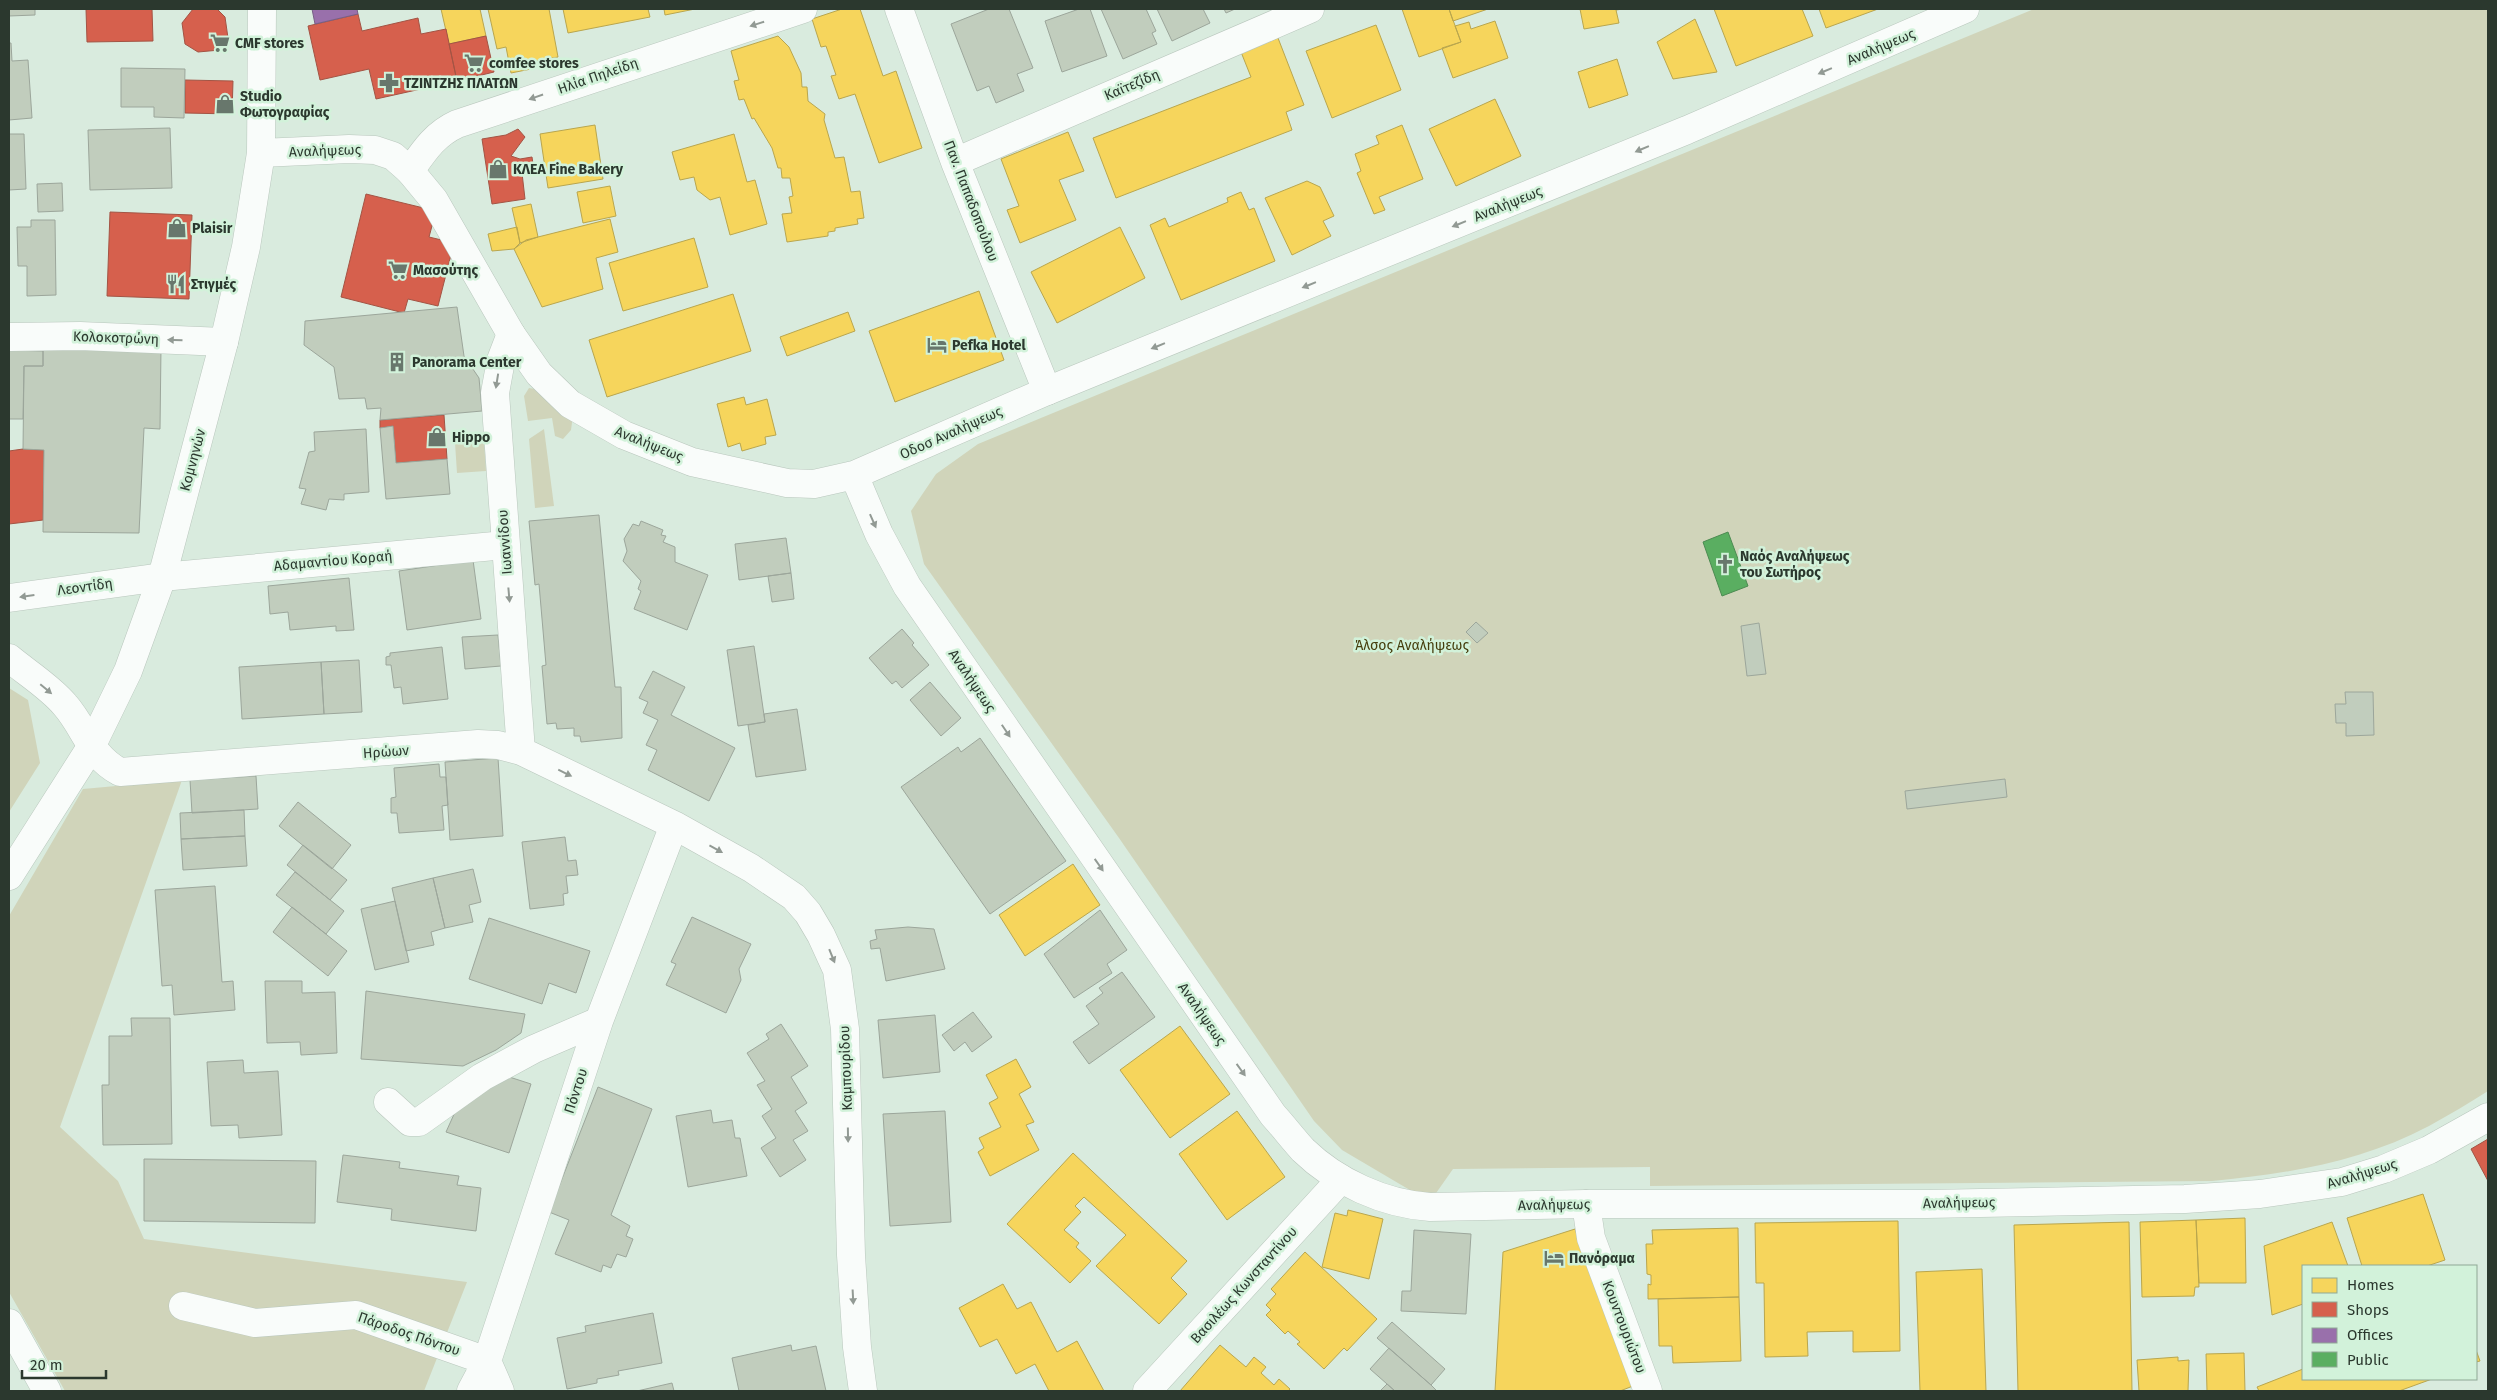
<svg xmlns="http://www.w3.org/2000/svg" width="2497" height="1400" viewBox="0 0 2497 1400" font-family="'Fira Sans',sans-serif">
<rect width="100%" height="100%" fill="#d9ebde"/>
<path fill="#d0d4ba" d="M2034 9H2488V1091C2469 1103 2449 1115 2429 1126 2361 1162 2287 1174 2212 1181L1650 1186V1167L1453 1169 1434 1196H1420L1342 1150 1314 1121 1119 838 924 564 911 511 936 474 978 444Z
M529 388 541 390 573 415 571 430 563 439 555 436 552 418 528 421 524 396Z
M544 429 554 506 535 508 529 439Z
M484 441 486 471 457 473 455 443Z
M9 688 28 700 40 763 9 812Z
M182 780 60 1127 118 1181 144 1239 467 1282 424 1391H65L9 1292V916L83 789Z"/>
<path fill="#f6d55c" stroke="#b9a64e" d="M441 9H480L486 36 449 44Z
M488 9H549L558 57 531 62V69L511 73 506 47 497 49Z
M563 9H648L650 17 568 33Z
M664 9H695L665 15Z
M842 9H860L883 76 896 71 922 148 879 163 855 94 839 99 831 76 836 75 826 46 821 47 812 19Z
M1402 9H1449L1461 42 1419 57Z
M1449 9H1488L1453 21Z
M1580 9H1623L1616 10 1619 23 1584 29Z
M1714 9H1802L1813 36 1736 66Z
M1819 9H1878L1826 28Z
M1695 19 1717 72 1673 79 1657 42Z
M1495 21 1508 58 1453 78 1442 48 1461 42 1455 26 1469 22 1471 29Z
M1376 25 1401 90 1332 118 1306 51Z
M778 36 789 47 801 73 802 87H807L808 101 825 114 824 120 835 158 844 157 851 192 860 191 864 218 857 219 858 224 835 228V231L828 232V236L787 242 782 214 792 213 789 197 793 196 790 178H782L781 168H778L772 148 754 118 752 119 744 99 739 100 734 81 739 80 731 51Z
M1278 38 1304 105 1286 112 1292 130 1116 198 1093 138 1251 77 1241 52Z
M1617 59 1628 95 1589 108 1578 72Z
M1495 99 1521 156 1456 186 1429 129Z
M595 125 603 179 548 188 540 134Z
M1402 125 1423 179 1379 197 1385 210 1374 214 1357 173 1361 171 1355 154 1379 144 1376 136Z
M1068 132 1084 171 1059 180 1076 220 1020 243 1007 210 1019 206 1001 159Z
M734 134 747 182 755 180 767 224 730 235 720 197 710 200 697 190 694 177 680 180 672 152Z
M1307 181 1320 187 1334 216 1323 221 1331 236 1292 255 1265 198Z
M610 186 616 216 583 223 577 192Z
M1241 192 1249 210 1254 208 1275 261 1181 300 1150 225 1165 218 1169 227 1228 202 1227 198Z
M531 204 538 237 520 243 512 208Z
M610 219 618 252 596 258 603 289 542 307 514 249 526 240Z
M517 227 520 243 514 249 492 251 488 234Z
M1120 227 1145 278 1057 323 1031 272Z
M694 238 708 287 623 311 609 263Z
M979 291 1004 360 895 402 869 331Z
M733 294 751 351 607 397 589 340Z
M848 312 855 331 787 356 780 337Z
M744 397 746 405 767 399 776 435 765 437 766 444 742 451 740 443 728 447 717 404Z
M1073 864 1100 905 1025 956 999 915Z
M1180 1026 1230 1094 1170 1138 1120 1070Z
M1016 1059 1031 1087 1019 1094 1034 1122 1026 1125 1039 1150 990 1176 978 1152 984 1148 979 1138 1001 1127 989 1103 998 1098 986 1075Z
M1237 1111 1285 1177 1227 1220 1179 1154Z
M1073 1153 1187 1261 1171 1278 1187 1294 1159 1324 1096 1266 1126 1235 1084 1197 1075 1206 1081 1212 1064 1230 1079 1243 1076 1247 1091 1261 1070 1283 1007 1224Z
M2423 1194 2445 1260 2427 1266H2362L2347 1218Z
M1348 1210 1383 1219 1369 1279 1322 1267 1335 1213 1347 1216Z
M2245 1218 2246 1283H2199L2196 1220Z
M2196 1220 2199 1287H2195L2194 1296 2142 1297 2140 1222Z
M1898 1221 1900 1351 1853 1352V1331L1807 1332 1808 1356 1765 1357 1764 1283H1756L1755 1223Z
M2129 1222 2132 1391H2018L2014 1225Z
M2332 1222 2348 1266H2303V1304L2272 1315 2264 1246Z
M1738 1228 1739 1297 1648 1299V1284L1651 1285V1275L1647 1274 1646 1244H1653L1652 1230Z
M1575 1229 1633 1386 1620 1391H1495L1503 1252Z
M1305 1252 1377 1319 1347 1351 1344 1348 1324 1369 1297 1344 1300 1342 1288 1331 1285 1334 1266 1315 1271 1310 1266 1305 1276 1294 1271 1289Z
M1982 1269 1986 1391H1920L1916 1272Z
M1003 1284 1017 1309 1031 1302 1057 1352 1077 1341 1104 1391H1049L1035 1364 1016 1374 997 1339 980 1347 959 1308Z
M1739 1297 1741 1361 1673 1363 1672 1346H1659L1658 1299Z
M1220 1345 1246 1367 1254 1357 1266 1367 1261 1373 1274 1385 1279 1379 1290 1389 1288 1391H1180Z
M2476 1350 2480 1361 2476 1362Z
M2244 1353 2245 1391H2207L2206 1354Z
M2178 1357V1361L2189 1360 2188 1391H2139L2137 1360Z
M2303 1369V1379H2432L2399 1391H2259L2257 1387Z"/>
<path fill="#d6604d" stroke="#a35444" d="M86 9H152L153 41 87 42Z
M193 9H217L225 17 228 38 220 50 198 52 185 44 182 23Z
M358 14 362 31 418 18 421 34 446 29 457 81 376 99 369 69 320 80 308 26Z
M486 36 494 72 457 81 449 44Z
M185 80 233 81 232 114 185 113Z
M518 129 525 137 511 156 520 159 532 157 534 171 522 173 525 199 492 204 482 139 506 135Z
M366 194 436 211 429 237 454 243 438 306 408 299 404 313 341 297Z
M110 212 192 215 189 299 107 296Z
M444 415 447 459 396 463 393 426 380 428V420Z
M23 449 44 450 43 520 9 524V451Z
M2488 1139V1181L2471 1149Z"/>
<path fill="#9970ab" stroke="#785f86" d="M312 9H357L358 14 315 24Z"/>
<path fill="#5aae61" stroke="#4c8b52" d="M1728 532 1748 586 1722 596 1703 542Z"/>
<path fill="#c1cdbd" stroke="#9ca69b" d="M9 9H35V15L9 16Z
M989 9H1009L1033 68 1017 74 1024 91 996 103 989 86 977 91 951 24Z
M1079 9H1090L1107 56 1062 72 1045 21Z
M1101 9H1146L1156 31 1152 33 1157 44 1123 59Z
M1157 9H1203L1210 23 1172 41Z
M1224 9H1235L1226 13Z
M9 43H11L12 61 28 60 32 118 9 120Z
M121 68 185 69 184 118 154 117V107H121Z
M170 128 172 188 90 190 88 130Z
M9 134H24L26 189 9 190Z
M62 183 63 211 38 212 37 184Z
M31 220H55L56 295 27 296V266H18L17 227H31Z
M457 307 464 356 479 378 482 411 380 420 381 408 367 409 365 398 339 399 334 367 304 345 305 321Z
M43 345 161 347 160 429 144 428 139 533 43 532 44 450 23 449 24 366H43Z
M9 350 43 351V366H24L23 419H9Z
M393 426 396 463 447 459 450 494 386 499 380 428Z
M366 429 369 492 344 494V500L329 499 326 510 301 504 306 489 299 488 309 452 315 451 314 432Z
M599 515 615 687H621L622 738 581 742 580 736H574V728L557 729 556 723 547 724 542 666 546 665 539 584 535 585 529 521Z
M641 521 663 530 661 535 666 536 663 542 675 547V562L708 575 687 630 634 609 641 591 638 589 641 581 623 561 627 551 624 539 633 524 639 526Z
M786 538 791 573 739 580 735 544Z
M473 560 481 619 407 630 399 571Z
M791 573 794 599 772 602 768 576Z
M349 578 354 630 336 631V626L290 630 288 612 270 614 268 586Z
M1476 622 1488 633 1477 643 1466 632Z
M1759 623 1766 674 1747 676 1741 626Z
M902 629 914 643 912 645 929 665 902 688 896 681 892 684 869 658Z
M498 635 501 666 465 669 462 637Z
M754 646 765 722 738 726 727 650Z
M442 647 448 699 403 704 401 687 394 688 391 665H386V657L390 656V653Z
M359 660 362 712 324 714 321 662Z
M321 662 324 714 242 719 239 667Z
M653 671 685 687 671 715 735 748 709 801 648 770 657 750 646 745 658 720 643 713 648 702 639 698Z
M930 682 961 718 941 736 910 700Z
M2345 692H2373L2374 735 2346 736V723H2336L2335 704H2346Z
M797 709 806 770 756 777 748 725 765 722 764 714Z
M980 738 1066 861 990 914 901 787 958 747 961 752Z
M498 758 503 836 450 840 445 762Z
M439 764 440 777H446L448 805 442 806 444 830 399 833 397 813H391V798L396 797 394 768Z
M256 776 258 809 192 813 190 780Z
M2005 779 2007 797 1907 809 1905 791Z
M298 802 351 845 332 869 279 826Z
M244 810 245 836 181 839 180 813Z
M245 836 247 866 183 870 181 839Z
M565 837 568 861 576 860 578 875 566 876 568 893 563 894 564 905 530 909 522 842Z
M303 845 347 880 330 900 287 865Z
M473 869 481 902 469 905 473 922 445 928 433 878Z
M295 872 344 911 326 934 276 895Z
M433 878 445 928 431 932 434 945 406 951 392 888Z
M215 886 222 982 233 981 235 1010 174 1015 172 985 162 986 155 890Z
M395 901 409 962 375 970 361 909Z
M292 907 347 951 328 976 273 932Z
M1100 910 1127 950 1107 964 1112 973 1074 998 1044 954Z
M692 917 751 944 739 969 741 980 726 1013 666 985 676 964 671 962Z
M489 918 590 951 576 993 549 983 542 1004 469 979Z
M908 927 934 929 945 969 886 981 880 948 871 949 870 941 877 939 875 930Z
M1122 972 1155 1017 1089 1064 1073 1042 1099 1024 1086 1006 1103 993 1099 988Z
M265 981H302V993L335 992 337 1053 301 1055 300 1042 267 1043Z
M366 991 525 1014 521 1033 496 1050 463 1066 361 1059Z
M973 1012 992 1037 972 1052 965 1042 954 1051 942 1035Z
M935 1015 940 1072 883 1078 878 1020Z
M131 1018H170L172 1144 103 1145 102 1085H109V1036H132Z
M781 1024 808 1066 791 1077 807 1103 795 1111 808 1131 793 1140 806 1160 780 1177 761 1148 776 1138 762 1116 772 1109 757 1085 765 1081 747 1053 769 1039 766 1034Z
M243 1060 244 1073 278 1071 282 1135 239 1138 238 1125 211 1126 207 1062Z
M500 1074 531 1084 509 1153 446 1132 460 1101Z
M598 1087 652 1109 611 1215 630 1226 626 1236 633 1239 626 1257 617 1254 611 1268 603 1265 601 1272 555 1254 569 1220 549 1212Z
M711 1110 713 1123 732 1120 735 1138H740L747 1176 688 1187 676 1116Z
M945 1111 951 1222 890 1226 883 1114Z
M343 1155 400 1162 399 1168 459 1176 457 1185 481 1188 476 1231 391 1220 392 1209 337 1202Z
M144 1159 316 1161 315 1223 144 1221Z
M1414 1230 1471 1234 1466 1314 1401 1311 1402 1291H1411Z
M653 1313 662 1363 618 1371 619 1375 597 1379V1383L567 1389 557 1338 586 1332 585 1326Z
M1392 1322 1445 1369 1431 1385 1377 1338Z
M791 1345 792 1351 816 1346 826 1391H739L732 1358Z
M1389 1348 1431 1385 1437 1391H1395L1370 1369Z
M672 1383 674 1391H637Z
M1387 1384 1395 1391H1380Z"/>
<g fill="none" stroke-linecap="round" stroke-linejoin="round">
<defs>
<path id="street" d="M899 9 955 162 1047 391
M955 162 1310 9
M410 171C424 151 435 134 457 124L803 9
M511 334 501 360 495 393 521 751
M9 337 80 336 224 342
M9 598 162 577 505 545
M9 658C27 673 50 687 65 705 86 729 89 755 120 772L478 744 498 745 521 751 674 825 751 868 794 897 808 913 821 935 837 970 845 1029 851 1255 857 1347 863 1391
M388 1102 410 1122H419L482 1077 534 1049 599 1021
M1586 1204 1591 1238 1648 1391
M183 1306 255 1323 356 1315 487 1361 500 1391
M471 1391 487 1361 599 1021 674 825
M1147 1391 1341 1179"/>
<path id="secondary" d="M261 153 349 149 375 150 393 156 410 171 434 200 511 334 539 374 570 404 624 435 692 462 787 483 814 484 854 475 1047 391 1687 130 1965 9
M854 475 879 534 907 586 1273 1115C1283 1126 1293 1139 1303 1150 1336 1182 1384 1204 1430 1207L1586 1204H1927L2185 1199 2260 1194 2342 1182 2384 1169 2429 1150 2488 1117
M9 876 91 747 128 671 162 577 224 342 246 247 261 153 262 9
M9 1323 47 1391"/>
</defs>
<use href="#street" stroke="#b9c7bd" stroke-width="29"/>
<use href="#secondary" stroke="#b9c7bd" stroke-width="29"/>
<use href="#street" stroke="#f9fcfa" stroke-width="28"/>
<use href="#secondary" stroke="#f9fcfa" stroke-width="28"/>
</g>
<defs><path id="oneway-solid" d="M-6-.8H1V-3.2L6.5 0L1 3.2V.8H-6Z" transform="scale(1.25)"/></defs>
<g fill="#929a94">
<use href="#oneway-solid" transform="translate(757 24) rotate(162)"/>
<use href="#oneway-solid" transform="translate(1825 71) rotate(157)"/>
<use href="#oneway-solid" transform="translate(536 97) rotate(161)"/>
<use href="#oneway-solid" transform="translate(1642 149) rotate(157)"/>
<use href="#oneway-solid" transform="translate(1459 224) rotate(158)"/>
<use href="#oneway-solid" transform="translate(1309 285) rotate(158)"/>
<use href="#oneway-solid" transform="translate(175 340) rotate(-178)"/>
<use href="#oneway-solid" transform="translate(1158 346) rotate(158)"/>
<use href="#oneway-solid" transform="translate(497 381) rotate(99)"/>
<use href="#oneway-solid" transform="translate(873 521) rotate(66)"/>
<use href="#oneway-solid" transform="translate(509 595) rotate(85)"/>
<use href="#oneway-solid" transform="translate(27 596) rotate(172)"/>
<use href="#oneway-solid" transform="translate(46 689) rotate(40)"/>
<use href="#oneway-solid" transform="translate(1006 731) rotate(56)"/>
<use href="#oneway-solid" transform="translate(565 773) rotate(26)"/>
<use href="#oneway-solid" transform="translate(716 849) rotate(29)"/>
<use href="#oneway-solid" transform="translate(1099 865) rotate(55)"/>
<use href="#oneway-solid" transform="translate(832 956) rotate(68)"/>
<use href="#oneway-solid" transform="translate(1241 1070) rotate(54)"/>
<use href="#oneway-solid" transform="translate(848 1135) rotate(89)"/>
<use href="#oneway-solid" transform="translate(853 1297) rotate(87)"/>
</g>
<defs>
<symbol id="supermarket-bare" viewBox="-9 -9 18 18"><path d="M-6-5.5h2.5l.6 2H6L4.5 2H-2.5L-4.4-4H-6ZM-1.5 3.2a1.3 1.3 0 1 0 .1 0ZM3 3.2a1.3 1.3 0 1 0 .1 0Z" fill="#68776c" stroke="#d2f2da" stroke-width="2.5" paint-order="stroke"/></symbol>
<symbol id="pharmacy-bare" viewBox="-9 -9 18 18"><path d="M-2-6h4v4h4v4h-4v4h-4v-4h-4v-4h4Z" fill="#68776c" stroke="#d2f2da" stroke-width="2.5" paint-order="stroke"/></symbol>
<symbol id="shop-bare" viewBox="-9 -9 18 18"><path d="M-5-2.5h2.3a2.7 3.5 0 0 1 5.4 0H5L5.5 6h-11ZM-1.5-2.5h3a1.5 2.3 0 0 0-3 0Z" fill="#68776c" stroke="#d2f2da" stroke-width="2.5" paint-order="stroke"/></symbol>
<symbol id="restaurant-bare" viewBox="-9 -9 18 18"><path d="M-5-6h1v4h1v-4h1v4h1v-4h1v5L-1.5 .5V6h-2V.5L-5-1ZM5-6V6H3V1.5H1.5Q1.5-4 5-6Z" fill="#68776c" stroke="#d2f2da" stroke-width="2.5" paint-order="stroke"/></symbol>
<symbol id="hotel-bare" viewBox="-9 -9 18 18"><path d="M-6-4.5h1.5V1H6V5H4.5V3h-9V5H-6ZM-4 0a1.8 1.8 0 1 1 3.6 0ZM.5 0V-2.5h3Q6-2.5 6 0Z" fill="#68776c" stroke="#d2f2da" stroke-width="2.5" paint-order="stroke"/></symbol>
<symbol id="building-bare" viewBox="-9 -9 18 18"><path d="M-4-6H4V6H1V3H-1V6H-4ZM-2.5-4.3h1.7v1.8h-1.7ZM.8-4.3h1.7v1.8H.8ZM-2.5-1h1.7V.8h-1.7ZM.8-1h1.7V.8H.8Z" fill="#68776c" stroke="#d2f2da" stroke-width="2.5" paint-order="stroke"/></symbol>
<symbol id="church-bare" viewBox="-9 -9 18 18"><path d="M-1.2-6h2.4v3.5h3.3v2.4h-3.3V6h-2.4V-.1h-3.3v-2.4h3.3Z" fill="#68776c" stroke="#d2f2da" stroke-width="2.5" paint-order="stroke"/></symbol>
</defs>
<g fill-rule="evenodd">
<use href="#supermarket-bare" x="206" y="29" width="28" height="28"/>
<use href="#supermarket-bare" x="460" y="49" width="28" height="28"/>
<use href="#pharmacy-bare" x="375" y="69" width="28" height="28"/>
<use href="#shop-bare" x="211" y="90" width="28" height="28"/>
<use href="#shop-bare" x="484" y="155" width="28" height="28"/>
<use href="#shop-bare" x="163" y="214" width="28" height="28"/>
<use href="#supermarket-bare" x="384" y="256" width="28" height="28"/>
<use href="#restaurant-bare" x="162" y="270" width="28" height="28"/>
<use href="#hotel-bare" x="923" y="331" width="28" height="28"/>
<use href="#building-bare" x="383" y="348" width="28" height="28"/>
<use href="#shop-bare" x="423" y="423" width="28" height="28"/>
<use href="#church-bare" x="1711" y="550" width="28" height="28"/>
<use href="#hotel-bare" x="1540" y="1244" width="28" height="28"/>
</g>
<g text-anchor="middle" dominant-baseline="central" stroke-width="5" stroke-linejoin="round" paint-order="stroke">
<g font-size="14" font-weight="bold" fill="#2b382e" stroke="#d2f2da" text-anchor="start">
<text x="235" y="43">CMF stores</text>
<text x="489" y="63">comfee stores</text>
<text x="404" y="83">ΤΖΙΝΤΖΗΣ ΠΛΑΤΩΝ</text>
<text x="240" y="96">Studio<tspan x="240" dy="16">Φωτογραφίας</tspan></text>
<text x="513" y="169">ΚΛΕΑ Fine Bakery</text>
<text x="192" y="228">Plaisir</text>
<text x="413" y="270">Μασούτης</text>
<text x="191" y="284">Στιγμές</text>
<text x="952" y="345">Pefka Hotel</text>
<text x="412" y="362">Panorama Center</text>
<text x="452" y="437">Hippo</text>
<text x="1740" y="556">Ναός Αναλήψεως<tspan x="1740" dy="16">του Σωτήρος</tspan></text>
<text x="1569" y="1258">Πανόραμα</text>
</g>
<g font-size="14" fill="#2b382e" stroke="#d2f2da">
<text transform="translate(1881 47) rotate(-23)">Αναλήψεως</text>
<text transform="translate(598 76) rotate(-19)">Ηλία Πηλείδη</text>
<text transform="translate(1132 85) rotate(-23)">Καϊτεζίδη</text>
<text transform="translate(325 151) rotate(-2)">Αναλήψεως</text>
<text transform="translate(971 201) rotate(69)">Παν. Παπαδοπούλου</text>
<text transform="translate(1508 204) rotate(-22)">Αναλήψεως</text>
<text transform="translate(116 338) rotate(2)">Κολοκοτρώνη</text>
<text transform="translate(951 433) rotate(-24)">Οδοσ Αναλήψεως</text>
<text transform="translate(649 444) rotate(22)">Αναλήψεως</text>
<text transform="translate(193 460) rotate(-75)">Κομνηνών</text>
<text transform="translate(505 542) rotate(-94)">Ιωαννίδου</text>
<text transform="translate(333 561) rotate(-5)">Αδαμαντίου Κοραή</text>
<text transform="translate(85 587) rotate(-8)">Λεοντίδη</text>
<text transform="translate(972 681) rotate(56)">Αναλήψεως</text>
<text transform="translate(386 752) rotate(-4)">Ηρώων</text>
<text transform="translate(1202 1014) rotate(55)">Αναλήψεως</text>
<text transform="translate(846 1068) rotate(-92)">Καμπουρίδου</text>
<text transform="translate(576 1091) rotate(-72)">Πόντου</text>
<text transform="translate(2362 1174) rotate(-17)">Αναλήψεως</text>
<text transform="translate(1959 1203) rotate(-1)">Αναλήψεως</text>
<text transform="translate(1554 1205) rotate(-1)">Αναλήψεως</text>
<text transform="translate(1244 1285) rotate(-48)">Βασιλέως Κωνσταντίνου</text>
<text transform="translate(1624 1327) rotate(69)">Κουντουριώτου</text>
<text transform="translate(409 1334) rotate(19)">Πάροδος Πόντου</text>
</g>
<g font-size="14" fill="#463e0d" stroke="#d2f2da">
<text x="1412" y="645">Άλσος Αναλήψεως</text>
</g>
</g>
<rect width="2497" height="1400" fill="none" stroke="#2b382e" stroke-width="20"/>
<rect x="2302" y="1265" width="175" height="115" fill="#d2f2da" stroke="#8fa895"/>
<rect x="2312" y="1278" width="25" height="15" fill="#f6d55c" stroke="#8fa895"/>
<text x="2347" y="1290" font-size="15" fill="#2b382e">Homes</text>
<rect x="2312" y="1302" width="25" height="15" fill="#d6604d" stroke="#8fa895"/>
<text x="2347" y="1315" font-size="15" fill="#2b382e">Shops</text>
<rect x="2312" y="1328" width="25" height="15" fill="#9970ab" stroke="#8fa895"/>
<text x="2347" y="1340" font-size="15" fill="#2b382e">Offices</text>
<rect x="2312" y="1352" width="25" height="15" fill="#5aae61" stroke="#8fa895"/>
<text x="2347" y="1365" font-size="15" fill="#2b382e">Public</text>
<path d="M22 1370v8h84v-8" fill="none" stroke="#2b382e" stroke-width="2.5"/>
<text x="30" y="1370" font-size="15" fill="#2b382e" stroke="#d2f2da" stroke-width="4" paint-order="stroke">20 m</text>
</svg>
